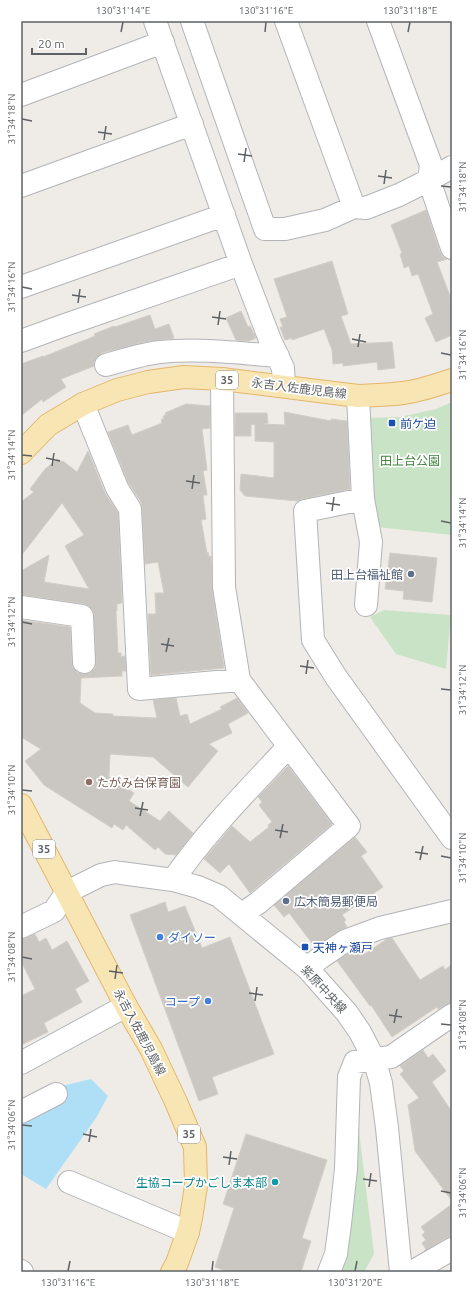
<svg xmlns="http://www.w3.org/2000/svg" width="473" height="1293" viewBox="0 0 473 1293" font-family="Ubuntu,'Noto Sans JP',sans-serif">
<rect width="100%" height="100%" fill="#efece7"/>
<path fill="#c9e3c6" d="M452 402V535L377 527 366 418 400 417 436 409Z
M384 610 451 615 446 669 396 654 370 617Z
M358 1123 374 1254 364 1272H336Z"/>
<path fill="#afdef7" d="M91 1079 108 1096 96 1118 46 1189 21 1174V1118L58 1087Z"/>
<path fill="#cac7c3" stroke="#d3cdc5" d="M426 210 440 252 443 257 447 259 437 262 452 301V335L436 342 425 318 433 314 418 274 412 276 409 266 404 268 400 254 402 253 391 225Z
M332 261 348 314 341 316 351 344 392 342 395 368 378 370 377 362 343 366V363L333 364 332 350 324 329 292 340V338L285 340 280 327H283L280 319 287 317 274 279Z
M241 311 248 327 250 326 256 338 249 341 236 340 226 318Z
M150 315 155 329 169 324 174 338 144 342 102 353 97 357 94 362V366L61 379 66 387 43 402 42 399 21 416V364L43 356V357L95 336 94 334 114 326 115 327Z
M186 404 210 406V428L202 429 207 470 203 471 207 495H203L206 519 201 520 207 553 208 552 209 557 211 556 212 589 224 668 151 675 148 614H156L155 593H164L158 562 145 564 142 508 141 502 128 482 108 432 128 425 132 435 162 423 161 420 164 418 163 416 166 415 165 413Z
M284 412 331 421V419L347 421 350 489 302 499 297 501 245 496 240 490 241 474 274 478V442L255 441V424L251 425V436H235V413H267L268 423 263 424 285 425Z
M88 451 105 493 118 513 122 603 117 604V611H116L118 653H121V657L125 656 126 671H122V676L81 678 80 703 95 713 113 714V716L157 718 153 700 176 698 180 716 187 714 190 724 222 709 220 707 237 698 248 713 228 724 232 733 209 744 218 751 188 787 153 757 110 754 109 777 134 793 129 801 160 821 169 811 193 833 176 855 165 854 158 847 155 850 126 825 123 830 114 824 112 828 44 785 25 761 41 749 21 737V620L70 627 72 663 73 668 78 673 84 674 90 673 95 668 96 661 94 615 93 610 89 606 84 604 21 595V571L49 555 44 582 89 589 65 546 84 535 62 503 21 556V502L34 492 30 489 45 469 58 459 62 462 63 461 77 472Z
M390 553 437 558 432 602 403 599 404 591 385 589Z
M288 766 332 824 250 893 229 864 220 873 204 859 232 826 250 842 269 827 268 825 272 822 259 805 262 802 258 797Z
M355 837 367 852 361 856 383 887 342 915 346 920 344 922 347 927 338 931 315 947 289 913 284 917 274 905Z
M165 902 168 912 185 906 202 948 230 937 274 1054 212 1077 218 1094 199 1101 130 915Z
M35 934 39 942 46 938 52 950 67 941 89 981 75 989 82 1002 44 1023 48 1032 21 1045V996L35 989 21 961V940Z
M392 938 420 980 443 966 445 970 452 964V1003L445 1005 438 1009 437 1007 392 1037 371 1005 370 1006 337 961 351 952 361 948 365 954 387 939Z
M423 1050 428 1058 433 1054 446 1071 432 1082 452 1112V1201L415 1151 408 1105 419 1098 400 1074 404 1071 400 1066Z
M246 1134 327 1160 302 1238 311 1241 301 1272H230L215 1267 234 1208 223 1204Z
M452 1204V1237L446 1238 424 1251 426 1249 422 1243 426 1240 422 1235 425 1232 421 1227Z"/>
<g fill="none" stroke-linecap="round" stroke-linejoin="round">
<defs>
<path id="minor" d="M155 21 241 264 270 340 283 368 284 386
M192 21 265 229H285L325 220 354 207
M286 21 354 207 366 208 399 195 429 180 452 167
M378 21 431 165 429 180 452 248
M21 95 163 42
M21 186 192 124
M21 287 224 215
M21 341 62 326 241 264
M106 365C124 360 142 354 160 352 199 348 239 353 278 356
M222 379 224 587 239 680 349 826 258 903 242 914
M358 396 363 499 371 542 366 605
M83 404 117 488 130 509 139 689 239 680
M363 499 305 511 313 640 336 677 452 838
M21 607 82 616 84 662
M173 880C206 832 249 789 289 746
M21 927 54 911 67 892 101 875 115 872 121 873 173 880 198 887 219 896 307 968 347 1013 360 1032 374 1059 381 1083 387 1128 401 1272
M307 968 320 958 345 941 380 928 452 911
M21 1063 126 1006
M21 1112 56 1094
M69 1182 188 1232
M21 1271 22 1272
M329 1272 336 1254 340 1224 346 1169 349 1077 355 1062 391 1057 452 1015
M412 1272 452 1249"/>
<path id="major" d="M21 453 48 425 83 404 117 390 148 382 184 377 222 379 358 396C373 395 388 395 403 393 420 391 436 385 452 380
M21 805 126 1006 151 1049 176 1102 195 1147 196 1186 191 1218 188 1232 177 1263 172 1272"/>
</defs>
<use href="#minor" stroke="#b2b4b7" stroke-width="24"/>
<use href="#major" stroke="#e4b66b" stroke-width="24"/>
<use href="#minor" stroke="#fff" stroke-width="22"/>
<use href="#major" stroke="#f7e6b3" stroke-width="22"/>
</g>
<path fill="none" stroke="#5e6265" stroke-width="1.5" d="M121 32 123 22M265 32 266 22M408 32 410 22M22 119 32 121M98 132 112 134M104 140 106 126M238 154 252 156M244 162 246 148M378 176 392 178M384 184 386 170M441 186 451 187M22 287 32 289M72 295 86 297M78 303 80 289M212 317 226 319M218 325 220 311M352 339 366 342M358 347 360 334M441 353 451 355M22 455 32 456M46 458 60 461M52 466 54 453M186 481 200 483M192 489 194 475M326 503 340 505M332 511 334 497M441 521 451 523M22 622 32 624M161 644 174 646M166 652 169 638M300 666 314 668M306 674 308 660M441 689 451 690M22 790 32 791M135 808 148 810M140 816 143 802M275 830 288 832M280 838 283 824M415 852 428 854M441 856 451 858M420 860 423 846M22 957 32 959M109 971 123 973M115 979 117 965M249 993 263 995M255 1001 257 987M389 1015 402 1017M394 1023 397 1009M441 1024 451 1025M22 1125 32 1126M83 1134 97 1137M89 1142 91 1129M223 1157 237 1159M229 1165 231 1151M363 1179 377 1181M369 1187 371 1173M441 1191 451 1193M68 1271 70 1261M212 1271 213 1261M355 1271 357 1261"/>
<g fill="#1a4fb4" stroke="#fff" stroke-width="1.5">
<rect x="388" y="419" width="8" height="8" rx="2"/>
<rect x="301" y="943" width="8" height="8" rx="2"/>
</g>
<g fill="#5c6f8a" stroke="#fff" stroke-width="1.5">
<circle cx="411" cy="574" r="4"/>
<circle cx="286" cy="901" r="4"/>
</g>
<circle fill="#8d6e63" stroke="#fff" stroke-width="1.5" cx="89" cy="782" r="4"/>
<g fill="#3f7fe0" stroke="#fff" stroke-width="1.5">
<circle cx="160" cy="937" r="4"/>
<circle cx="208" cy="1001" r="4"/>
</g>
<circle fill="#0f9aa8" stroke="#fff" stroke-width="1.5" cx="275" cy="1182" r="4"/>
<g text-anchor="middle" dominant-baseline="central" stroke-width="3.5" stroke-linejoin="round" paint-order="stroke">
<g fill="#fff" stroke="#8e9193" stroke-width="1">
<rect x="216" y="371" width="22" height="18" rx="3"/>
<rect x="33" y="840" width="22" height="18" rx="3"/>
<rect x="178" y="1125" width="22" height="18" rx="3"/>
</g>
<g font-size="11" font-weight="bold" fill="#5e6265">
<text x="227" y="380">35</text>
<text x="44" y="849">35</text>
<text x="189" y="1134">35</text>
</g>
<g font-size="12" fill="#5e6265" stroke="#fff">
<text transform="translate(299 388) rotate(7)">永吉入佐鹿児島線</text>
<text transform="translate(324 989) rotate(47)">紫原中央線</text>
<text transform="translate(140 1032) rotate(62)">永吉入佐鹿児島線</text>
</g>
<g font-size="12" fill="#164399" stroke="#fff" text-anchor="start">
<text x="400" y="423">前ケ迫</text>
<text x="313" y="947">天神ヶ瀬戸</text>
</g>
<g font-size="12" fill="#42833f" stroke="#fff">
<text x="410" y="460">田上台公園</text>
</g>
<g font-size="12" fill="#4e5e75" stroke="#fff" text-anchor="end">
<text x="403" y="574">田上台福祉館</text>
<text x="294" y="901" text-anchor="start">広木簡易郵便局</text>
</g>
<g font-size="12" fill="#785e54" stroke="#fff" text-anchor="start">
<text x="97" y="782">たがみ台保育園</text>
</g>
<g font-size="12" fill="#366cbe" stroke="#fff" text-anchor="start">
<text x="168" y="937">ダイソー</text>
<text x="200" y="1001" text-anchor="end">コープ</text>
</g>
<g font-size="12" fill="#0d838f" stroke="#fff" text-anchor="end">
<text x="267" y="1182">生協コープかごしま本部</text>
</g>
</g>
<rect width="473" height="1293" fill="none" stroke="#ffffff" stroke-width="44"/>
<path d="M32 48v6h54v-6" fill="none" stroke="#5e6265" stroke-width="2"/>
<text x="38" y="48" font-size="12" fill="#5e6265" stroke="#ffffff" stroke-width="3" paint-order="stroke">20 m</text>
<rect x="22" y="22" width="429" height="1249" fill="none" stroke="#5e6265" stroke-width="1.5"/>
<g font-size="10" text-anchor="middle" fill="#5e6265">
<text x="123" y="14">130°31'14"E</text>
<text x="266" y="14">130°31'16"E</text>
<text x="410" y="14">130°31'18"E</text>
<text transform="translate(11 119) rotate(-90)" y="4">31°34'18"N</text>
<text transform="translate(462 187) rotate(-90)" y="4">31°34'18"N</text>
<text transform="translate(11 287) rotate(-90)" y="4">31°34'16"N</text>
<text transform="translate(462 355) rotate(-90)" y="4">31°34'16"N</text>
<text transform="translate(11 455) rotate(-90)" y="4">31°34'14"N</text>
<text transform="translate(462 523) rotate(-90)" y="4">31°34'14"N</text>
<text transform="translate(11 622) rotate(-90)" y="4">31°34'12"N</text>
<text transform="translate(462 690) rotate(-90)" y="4">31°34'12"N</text>
<text transform="translate(11 790) rotate(-90)" y="4">31°34'10"N</text>
<text transform="translate(462 858) rotate(-90)" y="4">31°34'10"N</text>
<text transform="translate(11 957) rotate(-90)" y="4">31°34'08"N</text>
<text transform="translate(462 1025) rotate(-90)" y="4">31°34'08"N</text>
<text transform="translate(11 1125) rotate(-90)" y="4">31°34'06"N</text>
<text transform="translate(462 1193) rotate(-90)" y="4">31°34'06"N</text>
<text x="68" y="1286">130°31'16"E</text>
<text x="212" y="1286">130°31'18"E</text>
<text x="355" y="1286">130°31'20"E</text>
</g>
</svg>
